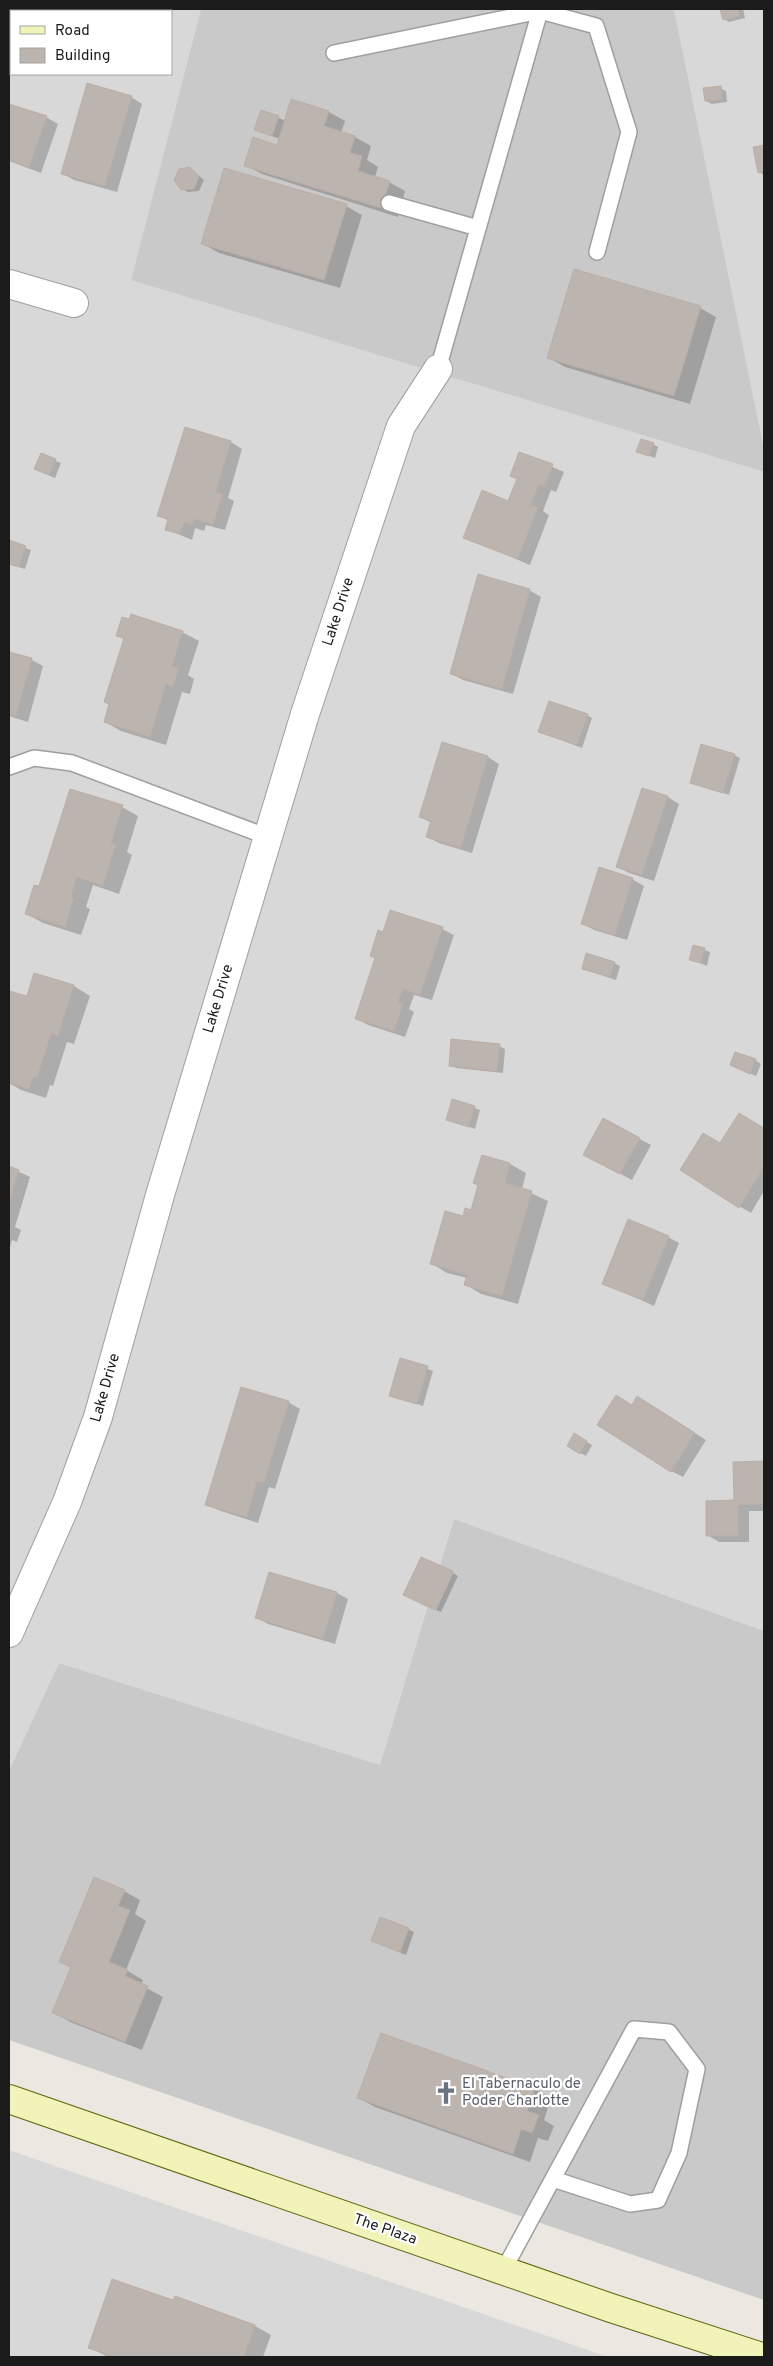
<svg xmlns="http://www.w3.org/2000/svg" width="773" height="2366" viewBox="0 0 773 2366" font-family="Overpass,sans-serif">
<rect width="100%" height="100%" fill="#ece8e1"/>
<path fill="#d9d8d8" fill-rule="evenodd" d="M9 9H201L131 280 764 472V1631L454 1519 380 1765 59 1663 9 1771ZM11 11H171V74H11Z
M674 9H764V449Z
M9 2150 61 2168 608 2357H9Z"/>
<path fill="#c9c9c9" d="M201 9H674L764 449V472L131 280Z
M454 1519 764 1631V2300L9 2040V1771L59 1663 380 1765Z"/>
<path fill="#0003" d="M721 9H743L745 18 729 22 724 19Z
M720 88 726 91 727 102 712 104 706 101Z
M131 97 142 104 117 192 74 180 62 173Z
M9 105 46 117 58 124 41 173 9 161Z
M262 111 286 121 329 112 345 121 341 133 355 137 371 146 367 160 378 167 375 177 389 182 405 191 398 217 262 174 245 165 278 146 280 139 255 130Z
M764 146V175L759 172 755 148Z
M190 168 204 180 199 191 188 192 182 189Z
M346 206 362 215 340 288 219 253 203 244Z
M700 308 716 317 690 404 565 367 549 358Z
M186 428 231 442 242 449 228 498 234 501 225 530 206 525 204 531 195 528 192 540 166 529 169 521 159 515Z
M653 444 658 447 655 458 638 452Z
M520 453 564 472 556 492 551 490 543 511 549 515 530 565 465 537 509 502 518 479Z
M41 455 61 463 55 478 41 472Z
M9 542 31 550 25 569 9 564Z
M529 590 541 597 513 694 463 680 452 674Z
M182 632 199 641 188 675 194 679 190 694 182 692 166 745 121 731 105 722 125 640 118 635Z
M9 653 32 660 43 666 28 722 9 716Z
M587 715 592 718 582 748 540 732Z
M442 744 488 757 499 764 472 853 439 843 427 837 432 823 420 817Z
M734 755 740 758 729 795 691 782Z
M643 790 668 797 679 804 654 881 629 873 618 867Z
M122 807 138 816 127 852 132 855 119 894 93 885 86 907 90 909 81 935 43 923 27 914 40 888Z
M632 879 644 886 627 940 594 930 582 923Z
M442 929 454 935 432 1000 414 995 409 1009 414 1012 405 1037 368 1025 356 1018 384 933Z
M694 946 710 952 707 966 690 959Z
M614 963 620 966 616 980 583 969Z
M35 974 74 986 90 996 74 1044 67 1042 53 1086 50 1085 46 1098 21 1090 9 1083V992L28 998Z
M499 1046 505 1049 503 1073 456 1068 450 1065Z
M755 1060 761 1064 756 1076 737 1068Z
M453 1100 480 1110 475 1129 447 1119Z
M740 1114 764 1129V1191L751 1213 739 1206 720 1144Z
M603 1119 651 1145 632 1180 596 1161Z
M482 1156 510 1164 526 1173 522 1189 548 1201 518 1304 481 1294 465 1284 467 1278 447 1273 431 1263 464 1217 471 1211 479 1185Z
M9 1167 30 1177 15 1227 21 1230 17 1242 12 1240 9 1251Z
M668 1237 679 1243 654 1306 604 1283Z
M401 1359 433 1371 423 1406 390 1395Z
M288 1402 300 1409 275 1489 269 1487 258 1523 218 1510 206 1504Z
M649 1405 706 1440 683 1477 671 1471 632 1406Z
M574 1435 592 1445 586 1456 568 1446Z
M764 1462V1511H749V1542H719L707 1535 735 1501 734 1463Z
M270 1573 337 1593 348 1599 335 1644 268 1624 257 1618Z
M453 1573 458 1576 441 1612 436 1610Z
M124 1891 140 1900 135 1914 146 1921 126 1970 143 1980 141 1985 163 1997 142 2050 70 2022 54 2012 72 1968 61 1962Z
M408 1929 414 1932 406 1955 372 1941Z
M381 2034 535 2089 551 2098 544 2120 554 2126 548 2141 538 2138 530 2162 375 2107 359 2098Z
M176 2298 255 2326 271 2335 263 2357H108L89 2347 174 2302Z"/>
<path fill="#bcb4ae" stroke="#bcaea5" d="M720 9H738L740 16 723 20Z
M87 83 132 96 105 186 61 174Z
M721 86 722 100 705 101 703 88Z
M291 99 329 111 324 126 355 136 350 153 362 156 358 171 390 181 381 208 244 166 253 137 277 145Z
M9 104 47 116 29 167 9 160Z
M261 110 279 116 272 136 254 130Z
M764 145V171L758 173 753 147Z
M190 167 199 176 194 189 181 190 174 180 179 169Z
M224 168 347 204 324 280 201 244Z
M574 269 701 306 674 396 547 358Z
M185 427 231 441 216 492 223 494 213 525 194 519 193 525 184 522 180 534 165 530 168 519 157 516Z
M641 439 654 443 649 456 636 452Z
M519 452 553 464 545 486 539 484 531 505 538 507 518 559 463 538 482 490 508 501 517 479 510 476Z
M41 453 56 459 49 475 34 469Z
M9 540 26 546 19 567 9 564Z
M478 574 530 589 502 689 450 674Z
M131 614 183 631 172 666 179 668 173 686 166 684 150 737 104 722 109 704 104 702 124 638 116 636 122 617 129 619Z
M9 652 32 658 16 716 9 714Z
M549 701 588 714 577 745 538 732Z
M442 742 488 756 461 848 426 837 431 821 419 817Z
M701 744 735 754 723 793 690 783Z
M642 788 668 796 642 875 616 867Z
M70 789 123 805 111 843 116 844 103 886 77 877 71 897 74 898 65 927 25 914 34 885 39 886Z
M599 867 633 878 615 935 581 924Z
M390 910 443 927 420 995 403 989 398 1002 403 1004 394 1031 355 1019 375 958 370 956 378 930 383 932Z
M693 945 705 948 701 963 689 960Z
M586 953 615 962 610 977 582 969Z
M34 973 74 985 58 1036 51 1034 37 1078 33 1077 29 1089 9 1083V991L27 996Z
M451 1039 500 1044 497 1071 449 1066Z
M735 1052 756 1059 750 1074 730 1065Z
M452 1099 475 1106 469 1127 446 1120Z
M739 1113 764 1128V1167L739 1208 680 1170 703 1133 720 1143Z
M603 1118 640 1138 620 1174 583 1155Z
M482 1155 510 1163 505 1183 532 1191 502 1296 464 1285 467 1275 430 1264 445 1211 463 1216 465 1208 471 1210 478 1185 473 1183Z
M9 1166 19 1170 9 1203Z
M628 1219 669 1236 643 1300 602 1284Z
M400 1358 428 1366 417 1404 389 1396Z
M241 1387 289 1401 264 1483 257 1481 247 1517 205 1505Z
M616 1395 632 1405 637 1396 695 1433 671 1472 597 1425Z
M574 1433 587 1441 580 1454 567 1446Z
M764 1461V1504L738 1505V1536H706V1501L734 1500 733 1462Z
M421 1557 453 1571 435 1610 403 1595Z
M269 1572 337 1592 323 1639 255 1618Z
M94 1877 125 1890 118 1906 130 1910 109 1962 128 1970 125 1976 148 1986 125 2042 52 2013 71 1967 59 1962Z
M380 1917 409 1928 400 1952 371 1941Z
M381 2033 535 2088 527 2111 539 2115 532 2133 521 2129 513 2154 357 2098Z
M112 2279 173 2300 175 2296 255 2325 244 2357H115L88 2348Z"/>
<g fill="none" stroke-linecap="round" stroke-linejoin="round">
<defs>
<path id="service" d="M334 53 540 11 596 26 629 132 597 252
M389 203 478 228
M438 369 540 11
M9 767 34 758 72 763 268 837
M503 2271 634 2029 669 2032 697 2069 679 2153 658 2200 630 2204 553 2179"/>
<path id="minor" d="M9 284 74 303
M9 1633 67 1502 98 1417 160 1195 305 714 401 426 438 369"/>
<path id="secondary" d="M9 2099 611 2308 762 2357"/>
</defs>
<use href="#service" stroke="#9f9f9f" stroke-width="18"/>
<use href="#minor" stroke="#9f9f9f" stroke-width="30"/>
<use href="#secondary" stroke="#5f660e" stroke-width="30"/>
<use href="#service" stroke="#fff" stroke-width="15"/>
<use href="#minor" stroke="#fff" stroke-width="28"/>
<use href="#secondary" stroke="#f2f3b8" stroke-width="28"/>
</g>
<defs>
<symbol id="church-bare" viewBox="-9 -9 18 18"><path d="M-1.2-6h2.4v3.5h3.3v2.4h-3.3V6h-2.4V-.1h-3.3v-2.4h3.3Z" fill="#6b7280" stroke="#fff" stroke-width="2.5" paint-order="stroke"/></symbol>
</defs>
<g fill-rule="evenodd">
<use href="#church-bare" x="430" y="2077" width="32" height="32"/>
</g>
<g text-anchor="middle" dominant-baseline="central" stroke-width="4.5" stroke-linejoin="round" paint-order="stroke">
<g font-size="15" fill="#1b1b1b" stroke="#fff">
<text transform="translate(339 612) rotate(-72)">Lake Drive</text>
<text transform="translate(219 999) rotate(-73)">Lake Drive</text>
<text transform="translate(106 1388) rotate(-74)">Lake Drive</text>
<text transform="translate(385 2230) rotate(19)">The Plaza</text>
</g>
<g font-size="15" fill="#5b616d" stroke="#fff" text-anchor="start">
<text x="462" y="2084">El Tabernaculo de<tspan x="462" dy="17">Poder Charlotte</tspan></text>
</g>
</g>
<rect width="773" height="2366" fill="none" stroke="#1b1b1b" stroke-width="20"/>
<rect x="10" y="10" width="162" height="65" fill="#ffffff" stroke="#a4a4a4"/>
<rect x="20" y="26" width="25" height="8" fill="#f2f3b8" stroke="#a4a4a4"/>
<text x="55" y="35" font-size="15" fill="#1b1b1b">Road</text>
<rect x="20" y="48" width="25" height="15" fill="#bcb4ae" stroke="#a4a4a4"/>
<text x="55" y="60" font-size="15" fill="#1b1b1b">Building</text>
</svg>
